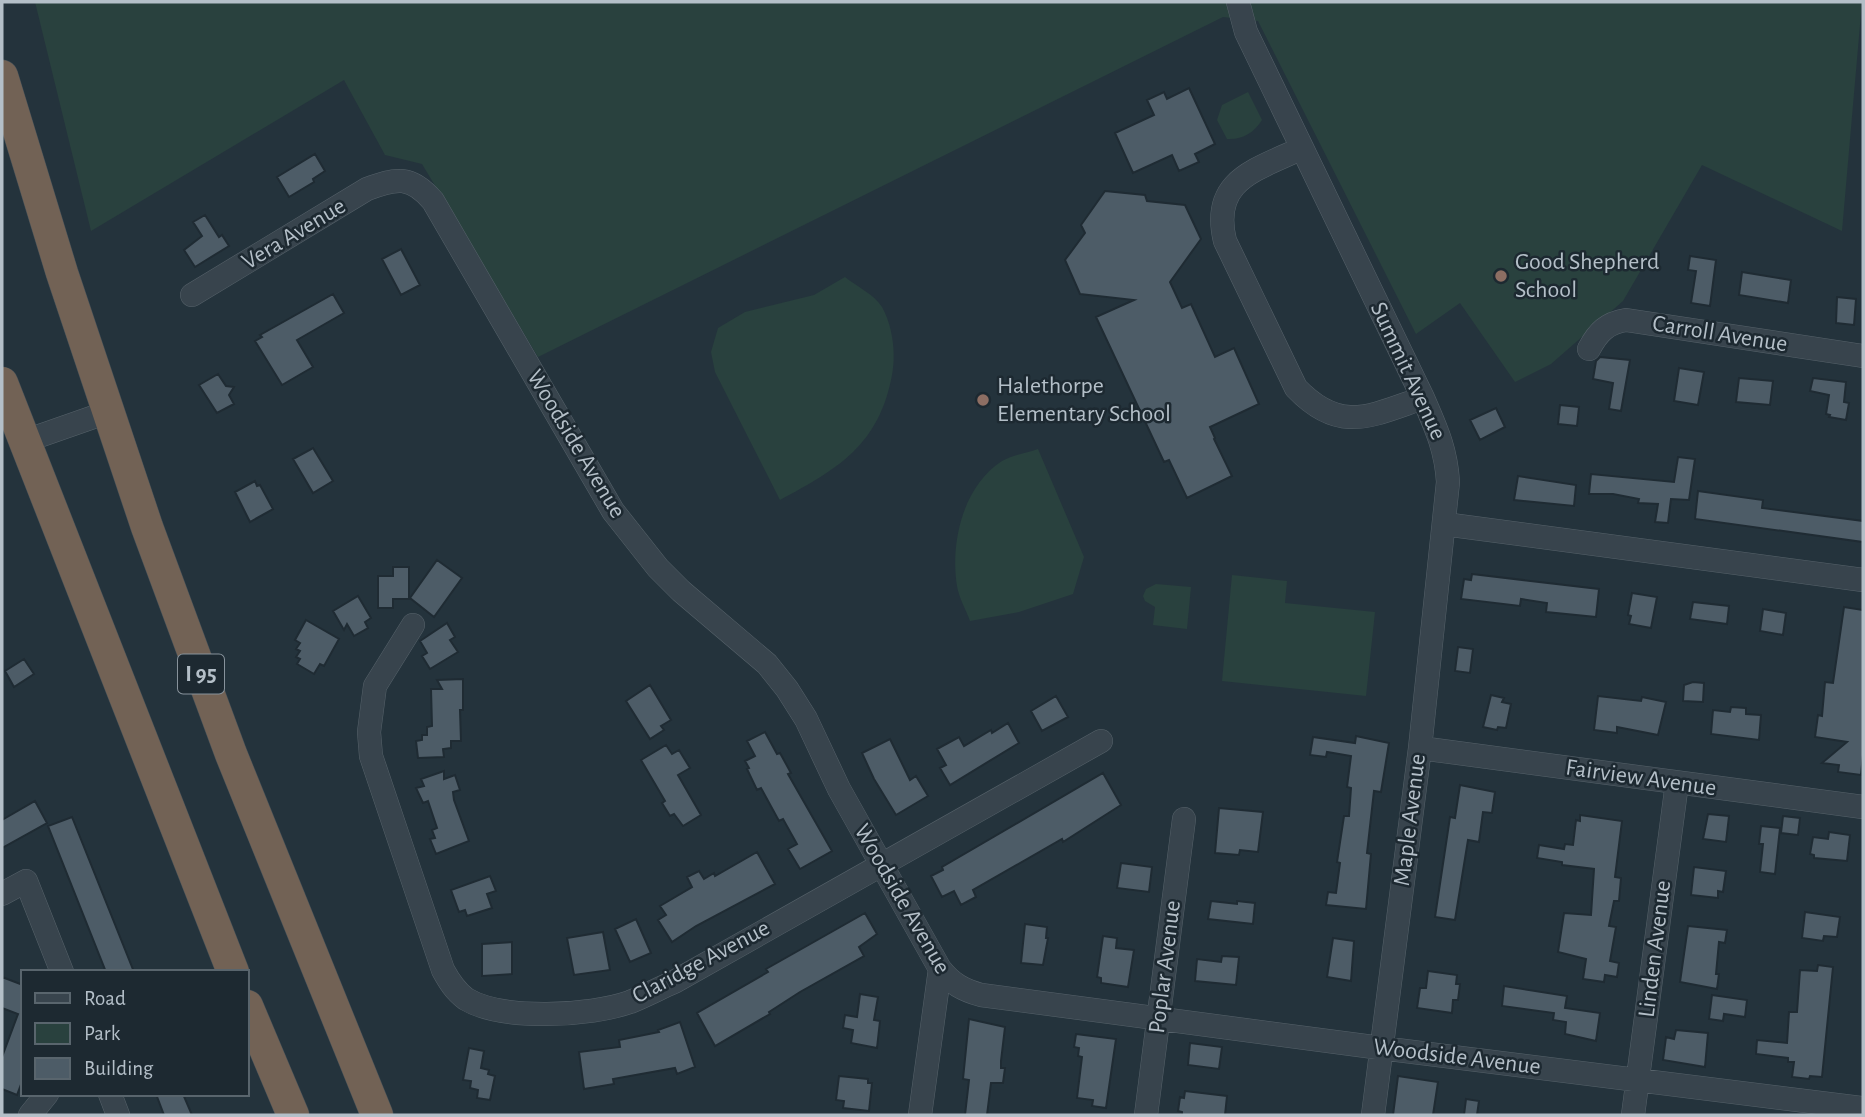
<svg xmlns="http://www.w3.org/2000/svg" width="1865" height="1117" viewBox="0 0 1865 1117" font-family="'Alegreya Sans',sans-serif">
<rect width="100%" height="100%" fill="#24333c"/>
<path fill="#29413e" d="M35 2H1862L1842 231 1702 165 1623 301 1551 364 1515 382 1460 303 1416 334 1258 21 1223 17 538 357 422 164 385 155 344 80 91 231Z
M1248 92 1262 120C1254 133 1242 140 1227 139L1217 120 1222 105Z
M845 277C856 286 875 295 882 307 893 327 896 353 892 375 879 445 838 469 780 500L715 372 711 352 718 328 745 312 814 295Z
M1038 449 1084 557 1073 594 1019 612 970 621C966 610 959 598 957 586 950 543 963 486 1002 461 1012 455 1027 453 1038 449Z
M1232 575 1287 581 1285 603 1375 612 1366 696 1222 681Z
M1156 584 1191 587 1187 629 1153 625 1155 607 1145 601 1143 596 1146 589Z"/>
<path fill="#4d5c67" stroke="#1f2b33" stroke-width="2" d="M1189 88 1215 144 1195 154 1199 162 1179 171 1172 155 1133 173 1115 133 1154 115 1147 100 1164 92 1167 99Z
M315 154 325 171 313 179 314 182 289 197 277 177Z
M1105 191 1145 195 1147 201 1185 205 1201 239 1170 282 1182 308 1191 304 1215 357 1234 348 1259 404 1210 427 1215 438 1214 439 1232 476 1187 498 1169 460 1164 462 1096 317 1134 300 1080 294 1065 260 1085 233 1081 225Z
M205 215 219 237 222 235 229 246 195 267 184 250 202 236 193 222Z
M401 249 420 285 401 295 382 259Z
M1690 256 1716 260 1710 306 1691 303 1696 271 1688 270Z
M1742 272 1791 280 1788 303 1739 295Z
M333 294 344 313 297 340 313 367 282 385 255 341 262 337 260 335Z
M1837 297 1856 299 1854 325 1836 323Z
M1600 357 1630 360 1621 411 1609 409 1613 383 1593 379 1596 361Z
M1679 368 1704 372 1698 405 1674 401Z
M218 374 226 386 234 387 229 395 234 404 217 413 199 385Z
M1739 378 1773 381 1770 405 1736 402Z
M1813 378 1846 382 1844 402 1849 403 1846 420 1829 417 1830 415 1826 414 1829 395 1810 391Z
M1560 405 1579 407 1577 426 1558 424Z
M1496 408 1505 427 1480 440 1470 420Z
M313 448 333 481 313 493 293 459Z
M1678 457 1695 459 1689 500 1671 499 1668 523 1655 522 1658 504 1638 503 1639 499 1613 494H1589L1591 474 1674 482Z
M1518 476 1576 485 1574 506 1514 500Z
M255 481 257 486 260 485 273 509 250 522 235 492Z
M1698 491 1763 500 1762 508 1863 521V542L1695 519Z
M437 560 462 578 434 617 410 598Z
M393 567H409V599H393V608H378V576H393Z
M1472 574 1599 589 1596 617 1546 612 1547 603 1521 599 1520 606 1461 599 1464 579 1471 580Z
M1632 593 1657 597 1651 628 1629 624 1631 616 1628 615Z
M358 596 371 618 365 622 368 628 354 636 347 624 344 630 333 611Z
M1693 602 1729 606 1727 624 1690 619Z
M1844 607 1863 610V755L1861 775 1838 772 1839 765 1822 763 1847 742 1815 737 1818 715 1822 716 1825 682 1833 683Z
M1763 609 1786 613 1783 635 1760 631Z
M306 620 339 639 324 666 320 664 314 674 297 664 300 659 296 657 300 651 296 649 300 643 295 640Z
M447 623 455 637 450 640 458 652 430 669 422 656 427 653 420 641Z
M1458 647 1473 649 1470 673 1455 671Z
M24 659 34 674 14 687 5 671Z
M463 679V710H460L461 741H451V748L443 749 444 757 418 758 416 741 422 740V735H427V727L432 726 431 689H442L437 680Z
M1693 682 1704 683 1703 702 1683 701 1684 685Z
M650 685 671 720 661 726 664 730 650 739 626 701Z
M1491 695 1504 698 1502 702 1511 704 1506 728 1498 727 1497 730 1483 727Z
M1056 696 1068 717 1042 731 1031 711Z
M1598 696 1641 701 1642 697 1666 702 1658 735 1617 727V733L1594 730Z
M1731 707 1746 708V714L1761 715 1759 740 1711 734 1713 710 1730 712Z
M1008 723 1019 743 950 785 940 768 946 765 937 749 959 737 964 746 991 730 992 733Z
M765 732 777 754 780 753 791 773 788 774 832 851 800 869 788 849 797 844 783 819 779 821 761 788 757 790 747 769 749 768 745 761 755 756 747 741Z
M1356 736 1389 743 1381 792 1374 791 1367 853 1371 854 1366 909 1326 905 1328 892 1336 893 1340 863 1337 862 1344 816H1349L1351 788 1347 787 1351 756 1327 752 1326 757 1310 755 1313 737 1355 743Z
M890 739 910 780 916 776 928 796 896 815 874 779 862 753Z
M666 745 672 754 679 750 690 768 678 775 701 815 683 826 674 814 670 816 662 803 665 801 641 760Z
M444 771V779L455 775 460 790 453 792 454 800 469 841 436 854 430 839 435 838 432 830 437 828 428 801 423 803 416 788 424 786 421 779Z
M1103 773 1121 805 1063 842 1062 839 973 890 976 897 961 905 954 891 942 897 931 876 943 870 942 867Z
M1460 785 1495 792 1492 813 1483 812 1479 842 1468 840 1455 920 1435 917 1450 817 1455 818Z
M35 801 47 823 2 848V820Z
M1219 808 1263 812 1258 852 1240 850 1239 855 1215 853Z
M1708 814 1729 816 1726 842 1703 839Z
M1580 815 1622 821 1615 877 1621 878 1619 901H1614L1609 926 1616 927 1610 961 1619 963 1617 977 1605 975 1604 982 1583 979 1586 959 1558 952 1564 913 1591 915 1594 869 1562 865V862L1537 858 1539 845 1564 849 1565 844 1573 845 1576 820 1580 821Z
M1783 816 1800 818 1798 835 1781 833Z
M72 817 134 972H106L48 826Z
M1761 826 1780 828 1775 874 1760 872 1763 844H1759Z
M1829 832 1850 835 1847 861 1814 858V855L1810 854 1813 837 1828 839Z
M757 852 775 884 696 926 672 942 658 920 666 915 660 906 692 887 687 877 699 871 704 879 714 873 715 876Z
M1121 863 1152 867 1149 892 1117 888Z
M1694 867 1726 871 1723 892 1718 891V898L1691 895Z
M490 876 496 891 487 894 492 908 467 916 465 910 459 912 451 890Z
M1211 901 1237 904V901L1255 903 1253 924 1208 919Z
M1805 912 1840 917 1837 937 1824 936 1823 941 1802 938Z
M865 913 877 934 859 947 864 956 800 992 769 1012 770 1014 715 1046 697 1013 768 972 766 969Z
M636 919 651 953 630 962 615 929Z
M1025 924 1047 927 1046 938H1048L1043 965 1021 963Z
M1688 926 1727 930 1725 943 1719 942 1716 974H1719L1717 989 1680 982Z
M603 932 610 970 574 975 567 938Z
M1103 936 1117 938 1116 948 1134 950 1128 987 1101 983V978L1097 977Z
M1333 938 1354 941 1351 981 1327 977Z
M512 942V974L482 976V944Z
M1222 956 1239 957 1236 985 1195 981 1197 959 1221 962Z
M1818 965 1833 967 1822 1077 1810 1076 1809 1079 1792 1077 1794 1062H1788V1058L1756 1054 1757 1040 1787 1043 1789 1012H1797L1800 970 1817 971Z
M1428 971 1457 975 1456 984H1460L1458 1000H1453L1452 1013 1417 1008 1420 988H1426Z
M2 977 23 985V1079L17 1095 2 1089V1057L18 1014 2 1008Z
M1504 986 1567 996 1565 1008 1600 1013 1596 1041 1565 1034 1566 1022 1553 1020 1554 1013 1502 1006Z
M860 994 878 997 874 1020 880 1021 877 1048 851 1043 853 1030 843 1028 845 1015 857 1017Z
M1712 995 1747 1000 1745 1017 1724 1014 1723 1021 1709 1019Z
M969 1019 1005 1027 1001 1061V1068H1005L1003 1083H991L987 1115H965L969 1080 963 1079Z
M680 1022 695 1067 677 1074 675 1068 613 1079 614 1084 584 1089 579 1052 620 1047 619 1040 659 1032 658 1030Z
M1676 1030 1708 1033 1705 1067 1663 1060 1666 1037 1674 1039Z
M1076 1034 1116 1039 1106 1108 1092 1106 1093 1100 1077 1098 1082 1057 1078 1056 1079 1048 1074 1047Z
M1190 1043 1222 1047 1219 1069 1188 1065Z
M469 1048 484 1051 481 1068 489 1070 488 1074 495 1076 490 1100 477 1098 478 1090 470 1088 471 1081 463 1080Z
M839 1076 868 1079V1083H872L869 1111 843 1108 844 1101 836 1100Z
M1398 1076 1438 1082 1433 1115H1393Z
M1185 1091 1227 1096 1225 1115H1182V1112L1178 1111 1180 1097 1184 1098Z
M156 1094H183L192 1115H164Z
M1466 1099 1479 1101 1477 1115H1464Z"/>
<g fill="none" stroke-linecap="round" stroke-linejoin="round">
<defs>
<path id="minor" d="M1238 2 1246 32 1423 398C1436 428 1446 449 1448 482L1420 748 1373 1115
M1302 148C1257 170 1210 179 1225 241L1296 388C1340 434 1370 416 1423 398
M192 295 367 189C396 178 411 175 433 201L613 511 658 568 681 591 767 664 787 689 806 719 839 789 940 969C952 984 963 990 981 995L1381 1048 1861 1108
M1589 349C1598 332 1607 323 1626 320L1863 356
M25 441 108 412
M1444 524 1863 580
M413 625 375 686 369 732 371 756 443 970C449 981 455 991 466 999 503 1021 590 1016 630 1002 645 996 660 988 674 982L1101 741
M1420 748 1863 807
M2 894 26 881 62 972
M110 1094 118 1115
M30 1115 47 1094
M920 1115 940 969
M1146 1115 1184 819
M1633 1115 1677 783"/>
<path id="highway" d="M2 76 62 273 147 527 231 754 377 1115
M2 383 233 972
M247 1006 293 1115"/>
</defs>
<use href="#minor" stroke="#56626a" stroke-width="24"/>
<use href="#highway" stroke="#434f57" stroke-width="33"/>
<use href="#minor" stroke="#38444d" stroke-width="23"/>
<use href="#highway" stroke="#726255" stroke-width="32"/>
</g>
<g fill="#8d6e63" stroke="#1d2931" stroke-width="2.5">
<circle cx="1501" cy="276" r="7"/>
<circle cx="983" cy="400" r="7"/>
</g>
<g text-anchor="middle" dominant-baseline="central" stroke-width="5" stroke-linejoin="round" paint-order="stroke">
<rect fill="#1d2931" stroke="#87929b" stroke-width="2" x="178" y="654.5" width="46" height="39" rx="5"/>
<g font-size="23" font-weight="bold" fill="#b4bfc8">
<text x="201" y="674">I 95</text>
</g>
<g font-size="24" fill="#b4bfc8" stroke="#1d2931">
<text transform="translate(294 234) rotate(-31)">Vera Avenue</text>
<text transform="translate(1720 334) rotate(9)">Carroll Avenue</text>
<text transform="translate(1408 371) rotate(65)">Summit Avenue</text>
<text transform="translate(576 444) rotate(59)">Woodside Avenue</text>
<text transform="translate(1641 778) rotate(8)">Fairview Avenue</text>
<text transform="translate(1410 820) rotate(-83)">Maple Avenue</text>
<text transform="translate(902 899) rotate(60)">Woodside Avenue</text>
<text transform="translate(1655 949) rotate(-83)">Linden Avenue</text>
<text transform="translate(701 962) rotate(-28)">Claridge Avenue</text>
<text transform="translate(1165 967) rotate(-83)">Poplar Avenue</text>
<text transform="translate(1457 1057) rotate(7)">Woodside Avenue</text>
</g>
<g font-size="24" fill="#b4bfc8" stroke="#1d2931" text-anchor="start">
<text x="1515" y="262">Good Shepherd<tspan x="1515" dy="28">School</tspan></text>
<text x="997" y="386">Halethorpe<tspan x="997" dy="28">Elementary School</tspan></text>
</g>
</g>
<rect width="1865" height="1117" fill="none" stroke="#b4bfc8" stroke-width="7"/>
<rect x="21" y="970" width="228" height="126" fill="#1d2931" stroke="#59656d" stroke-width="2"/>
<rect x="35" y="993" width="35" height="10" fill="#38444d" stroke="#59656d" stroke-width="2"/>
<text x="84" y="1005" font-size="21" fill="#b4bfc8">Road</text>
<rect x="35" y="1023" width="35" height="21" fill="#29413e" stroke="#59656d" stroke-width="2"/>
<text x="84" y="1040" font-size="21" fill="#b4bfc8">Park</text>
<rect x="35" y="1058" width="35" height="21" fill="#4d5c67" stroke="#59656d" stroke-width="2"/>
<text x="84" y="1075" font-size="21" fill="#b4bfc8">Building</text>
</svg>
